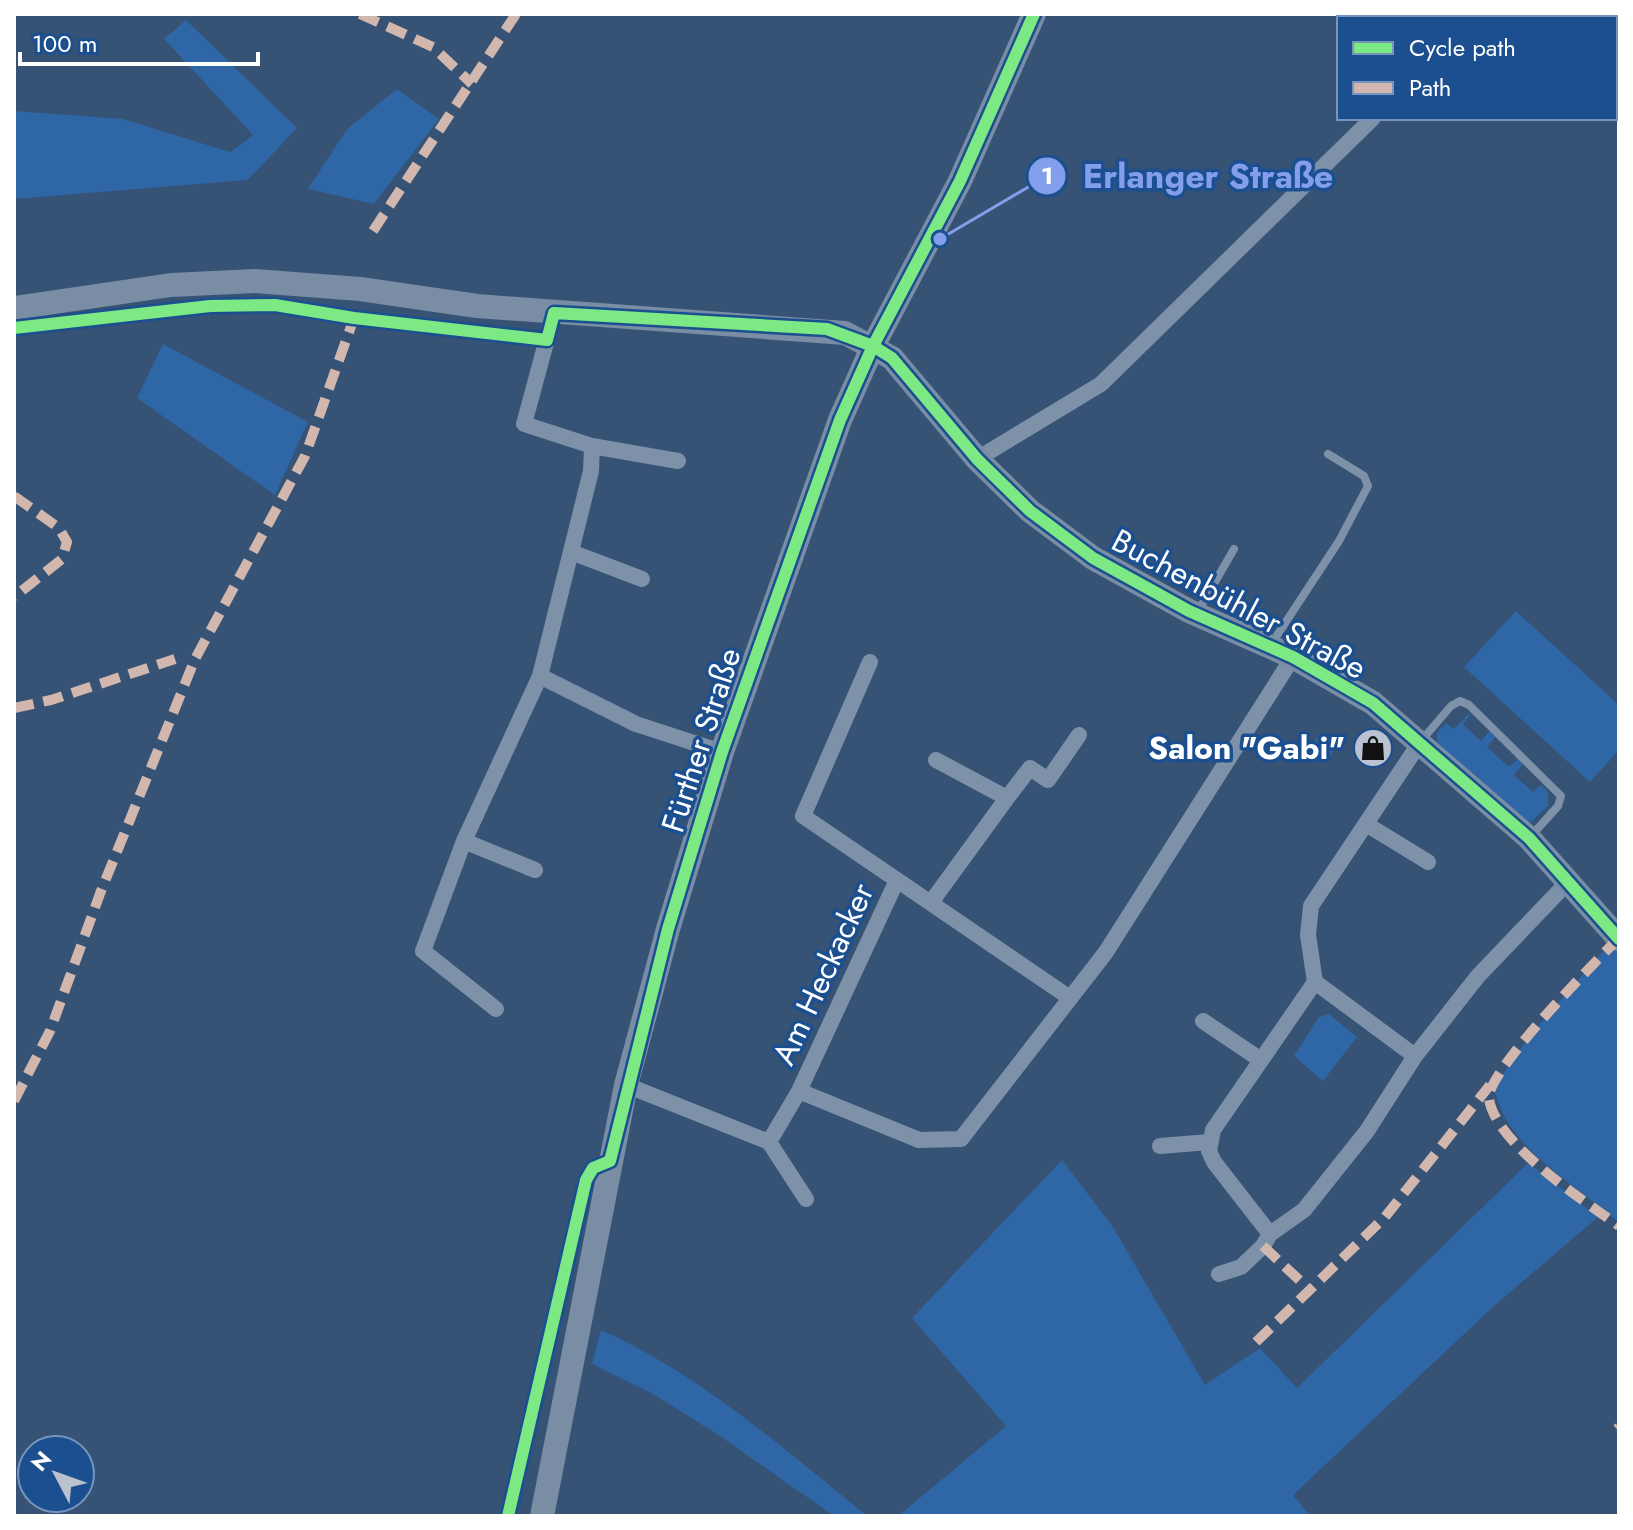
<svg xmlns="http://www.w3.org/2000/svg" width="1633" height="1530" viewBox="0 0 1633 1530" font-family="Jost,sans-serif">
<rect width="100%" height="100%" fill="#365274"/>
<path fill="#2f66a5" d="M186 20 297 128 248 180 14 199V111L123 119 230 152 253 135 164 39Z
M397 89 439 119 374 204 308 189 347 129Z
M163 344 308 422 275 495 137 398Z
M1516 611 1619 705V750L1590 782 1464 667Z
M1468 714 1470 715 1463 724 1481 741 1490 731 1496 736 1487 747 1509 767 1518 759 1523 764 1514 775 1533 792 1541 785 1548 792V806L1531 822 1519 820 1437 742V733L1446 723 1454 729Z
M1614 939 1619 946V1223C1575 1182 1506 1150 1494 1087L1531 1034Z
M1329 1014 1357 1037 1323 1081 1294 1056 1319 1017Z
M1062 1160 1113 1227 1205 1385 1260 1348 1297 1388 1528 1163 1598 1217 1495 1305 1293 1495 1310 1516H898L1006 1426 912 1318Z
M601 1330C701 1375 783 1448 867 1516H834L717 1434 653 1394 592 1364Z"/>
<path fill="#3b618d" d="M1319 734 1331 741 1333 752 1325 764 1309 754V749Z"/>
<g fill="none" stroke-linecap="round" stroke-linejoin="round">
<path stroke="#7d92a8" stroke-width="8" d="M1197 613 1234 549
M1272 643 1339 541 1368 486 1364 476 1328 454
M1421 741 1451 706 1460 701 1469 705 1561 796 1558 806 1532 835"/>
<path stroke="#7d92a8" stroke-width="16" d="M592 446 678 461
M977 459 1101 384 1373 118
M571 552 642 579
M870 662 803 816 1070 998
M540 676 636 724 722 752
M1007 798 1030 768 1048 780 1079 735
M1366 824 1428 862
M464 841 535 870
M932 901 1007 798 936 760
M1315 982 1415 1056
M496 1009 423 951 464 841 540 676 591 471 592 446 524 424 554 313
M1203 1021 1261 1060
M626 1085 769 1142 799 1091 897 880
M799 1091 919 1140 961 1139 1106 952 1293 657
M769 1142 806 1199
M1160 1146 1209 1142
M1270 1234 1214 1162 1209 1151 1213 1130 1315 982 1308 935 1311 906 1421 741
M1219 1274 1241 1267 1263 1246 1270 1234 1304 1210 1367 1131 1415 1056 1478 976 1567 883"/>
<path stroke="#798da4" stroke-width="24" d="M14 308 171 285 255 281 360 289 477 306 845 333 892 358 977 459 1030 511 1093 558 1189 611 1293 657 1373 703 1529 838 1619 939
M542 1516 626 1085 668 929 722 752 840 420 873 346 960 181 1034 14"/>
<path stroke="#d1b7ad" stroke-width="10" stroke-dasharray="20 10" stroke-linecap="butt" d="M360 14 433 47 472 84
M1467 18 1478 14
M373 231 516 14
M14 496 59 528 67 542 62 559 14 597
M14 708 51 700 175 659
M1619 938C1596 961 1485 1073 1489 1099 1496 1144 1583 1200 1619 1226
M14 1101 50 1031 101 891 195 659 305 456 354 318
M1263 1246 1312 1292
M1256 1342 1385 1217 1490 1085
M1617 1429 1619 1427"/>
<defs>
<path id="cycleway" d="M14 328 210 306 275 305 354 318 547 340 554 313 827 329 873 346 892 358 977 459 1030 511 1093 558 1189 611 1293 657 1373 703 1529 838 1619 939
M508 1516 586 1180 593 1168 610 1161 668 929 722 752 840 420 873 346 960 181 1034 14"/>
</defs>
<use href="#cycleway" stroke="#1b4f8f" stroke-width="17"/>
<use href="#cycleway" stroke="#7ce984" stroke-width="12"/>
</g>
<defs>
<symbol id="shop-disc" viewBox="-11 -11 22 22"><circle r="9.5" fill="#b9c2ce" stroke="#1b4f8f"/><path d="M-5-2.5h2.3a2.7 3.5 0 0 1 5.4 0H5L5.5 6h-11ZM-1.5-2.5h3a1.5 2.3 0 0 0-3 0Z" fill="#111"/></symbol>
</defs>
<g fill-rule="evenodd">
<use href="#shop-disc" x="1351" y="726" width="44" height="44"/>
</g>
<g text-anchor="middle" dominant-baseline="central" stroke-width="7" stroke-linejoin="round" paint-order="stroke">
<g font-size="32" fill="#fff" stroke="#1b4f8f">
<text transform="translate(1239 604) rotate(28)">Buchenbühler Straße</text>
<text transform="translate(701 740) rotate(-72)">Fürther Straße</text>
<text transform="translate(823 974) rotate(-65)">Am Heckacker</text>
</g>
<g font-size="32" font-weight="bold" fill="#fff" stroke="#1b4f8f" text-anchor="end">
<text x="1345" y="748">Salon "Gabi"</text>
</g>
</g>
<path fill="none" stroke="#839eea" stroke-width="3" d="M940 239L1047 176"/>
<g fill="#839eea" stroke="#1b4f8f" stroke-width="3">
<circle cx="940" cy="239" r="8"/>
<circle cx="1047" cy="176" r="20"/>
</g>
<g font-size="24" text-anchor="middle" font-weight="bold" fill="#fff">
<text x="1047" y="184">1</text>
</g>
<g font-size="34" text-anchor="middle" font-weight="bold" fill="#839eea" stroke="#1b4f8f" stroke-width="7" stroke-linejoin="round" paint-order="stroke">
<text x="1208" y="188">Erlanger Straße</text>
</g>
<rect width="1633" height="1530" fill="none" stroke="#ffffff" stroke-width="32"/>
<rect x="1337" y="16" width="280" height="104" fill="#1b4f8f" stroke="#7695bc" stroke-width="2"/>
<rect x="1353" y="42" width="40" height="12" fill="#7ce984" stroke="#7695bc" stroke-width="2"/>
<text x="1409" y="56" font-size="24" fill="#ffffff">Cycle path</text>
<rect x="1353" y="82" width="40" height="12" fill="#d1b7ad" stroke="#7695bc" stroke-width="2"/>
<text x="1409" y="96" font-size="24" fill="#ffffff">Path</text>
<g transform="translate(56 1474) rotate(311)"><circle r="38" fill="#1b4f8f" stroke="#7695bc" stroke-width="2"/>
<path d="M0-6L14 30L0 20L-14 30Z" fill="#b9c2ce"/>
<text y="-12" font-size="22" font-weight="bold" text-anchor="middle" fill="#ffffff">N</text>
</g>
<path d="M20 52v12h238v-12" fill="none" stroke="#ffffff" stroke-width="4"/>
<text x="32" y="52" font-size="24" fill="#ffffff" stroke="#1b4f8f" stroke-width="6" paint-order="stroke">100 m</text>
</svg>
